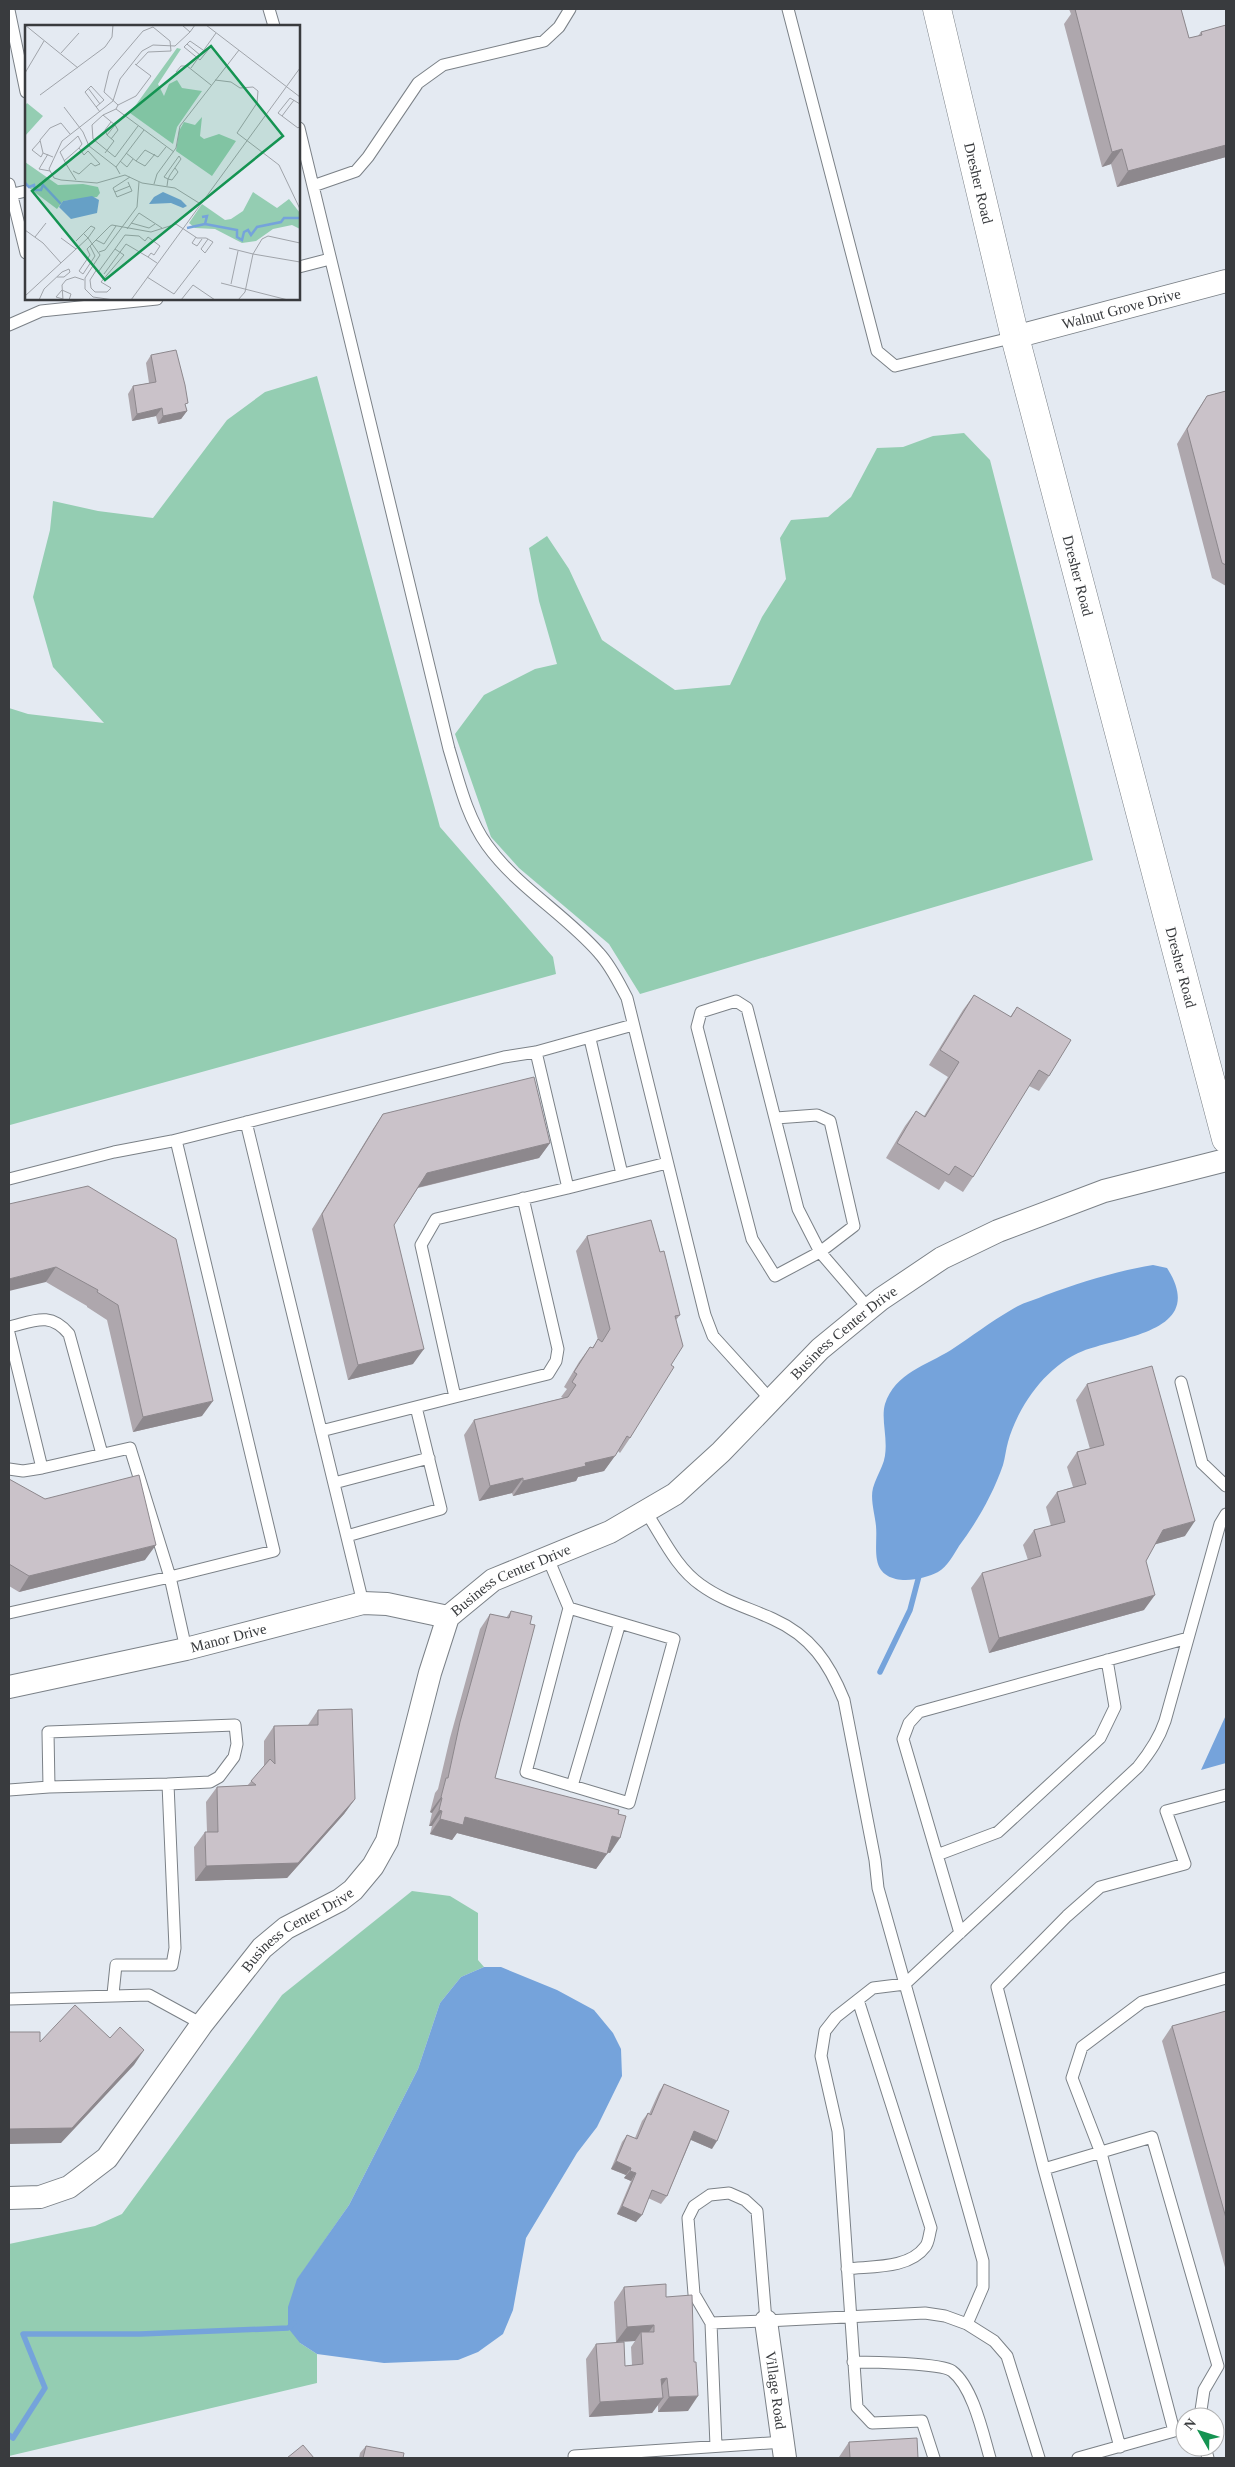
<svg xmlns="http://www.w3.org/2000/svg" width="1235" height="2467" viewBox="0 0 1235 2467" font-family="'Times New Roman',serif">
<rect width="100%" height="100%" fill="#e4eaf2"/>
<path fill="#94cdb2" d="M317 376 440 827 553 957 556 974 10 1125 9 708 28 714 104 723 53 667 33 597 50 530 53 501 98 511 153 518 227 420 265 392Z
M964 433 990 460 1093 860 640 994 609 944 519 868 491 837 455 734 484 695 535 669 557 664 539 601 529 548 547 536 569 569 602 640 675 690 730 685 762 617 786 579 780 538 791 520 828 517 851 497 877 448 903 447 933 436Z
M412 1891 450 1896 478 1913V1960L484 1967 461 1977 440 2003 418 2069 349 2205 297 2280 300 2343 317 2354V2383L9 2456V2244L95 2226 122 2214 282 1995Z"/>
<path fill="#75a3db" d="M1153 1265 1167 1268C1208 1332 1122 1336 1083 1351 1047 1365 1018 1406 1008 1442 1006 1449 1005 1458 1003 1465 993 1494 977 1522 959 1546 954 1554 947 1567 938 1572 921 1581 882 1588 877 1560 875 1549 877 1537 876 1526 875 1515 870 1499 873 1488 875 1481 879 1473 882 1466 891 1445 880 1422 885 1404 895 1373 927 1365 951 1350 971 1337 990 1322 1011 1310 1021 1303 1035 1300 1046 1295 1082 1282 1116 1271 1153 1265Z
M1226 1715V1763L1201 1770Z
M501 1967 557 1990 594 2010 613 2033 621 2049 622 2076 597 2127 577 2153 526 2238 513 2310 503 2334 478 2352 458 2360 384 2363 317 2354 300 2343 288 2328V2307L297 2279 349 2205 418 2069 440 2003 461 1977 484 1967Z"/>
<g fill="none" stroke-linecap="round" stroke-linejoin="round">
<path stroke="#75a3db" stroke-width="5.5" d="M880 1672 910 1610 920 1572
M9 2435 13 2438 45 2388 23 2334H140L288 2328 294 2323"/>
<defs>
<path id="lane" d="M269 9 274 26
M788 9 877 351 895 366 1015 337
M9 10 26 92
M299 128 449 749C459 782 467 817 487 845 517 887 565 914 599 953 611 966 619 983 627 998L705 1315 713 1336 771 1400
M9 184 26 253
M313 186 356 171 368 157 418 83 443 65 544 41 559 27 570 9
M9 195 26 191
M299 267 330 259
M9 325 41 311 157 299
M590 1039 622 1174
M776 1118 817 1115 830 1121 854 1226 820 1252 775 1276 752 1239 697 1027 701 1012 736 1001 747 1008 798 1209 820 1252 869 1309
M246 1122 363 1603
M9 1179 114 1152 172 1141 504 1057 536 1052 633 1025
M568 1188 667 1163
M9 1327C34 1321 50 1311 69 1334L102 1454
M9 1333 42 1468 130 1448 170 1577 186 1649
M1181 1382 1202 1463 1226 1486
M455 1397 548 1374 556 1361 558 1349 523 1198
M321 1431 455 1397 421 1245 436 1219 568 1188 536 1052
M9 1469 23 1471 42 1468
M334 1483 429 1458
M646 1512C662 1536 676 1568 701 1585 723 1601 749 1608 773 1619 811 1636 829 1663 844 1700L875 1860 878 1888 983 2261V2287L967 2324
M347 1536 441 1509 416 1407
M547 1556 569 1608 526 1772 629 1803 674 1639 569 1608
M9 1613 170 1577 274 1551 176 1140
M572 1786 620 1623
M49 1787 168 1784
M9 1790 49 1787 48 1732 235 1725 237 1744 234 1757 219 1777 210 1782 168 1784 175 1948 172 1965H116L113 1994
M937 1855 998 1832 1100 1738 1115 1707 1107 1660
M960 1933 903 1739 909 1723 919 1712 1188 1638
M9 1999 149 1995 202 2024
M1044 2169 1120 2447
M847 2269C871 2266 909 2269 925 2247 929 2243 929 2234 931 2228L858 2000
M766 2321 925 2313 945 2316 967 2324 994 2341 1007 2356 1039 2458
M711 2323 766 2321 757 2211 745 2200 729 2193 710 2195 694 2206 688 2218 694 2294 711 2323 716 2446
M853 2362C870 2362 941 2363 952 2371 973 2387 983 2434 990 2458
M1200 2417 1204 2390 1218 2366 1152 2137 1044 2169 997 1987 1067 1916 1100 1887 1185 1864 1166 1811 1226 1795
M1174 2431 1101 2153 1072 2078 1082 2047 1142 2002 1226 1978
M1205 2447 1208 2458
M574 2456 784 2442
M934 2458 922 2421 872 2423 857 2407 838 2131 821 2056 825 2031 836 2017 873 1988 905 1984 1138 1767C1150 1752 1159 1739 1165 1721L1220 1524 1226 1514
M1078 2458 1185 2428"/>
<g id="street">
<path id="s1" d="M1015 337 1226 281"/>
<path id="s2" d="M9 1687 186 1649 363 1603 387 1604 448 1617"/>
<path id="s3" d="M9 2198 40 2197 69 2187 107 2158 202 2024 262 1948 286 1928 340 1900 353 1890 373 1866 387 1841 430 1673 448 1617 493 1580 610 1532 675 1494 721 1452 820 1349 881 1299 942 1258 998 1231 1104 1191 1226 1160"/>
<path id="s4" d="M766 2321 785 2458"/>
</g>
<g id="secondary">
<path id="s5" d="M937 9 1015 337 1226 1139"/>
</g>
</defs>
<use href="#lane" stroke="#7b8187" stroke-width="13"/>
<use href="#street" stroke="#7b8187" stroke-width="24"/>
<use href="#secondary" stroke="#7b8187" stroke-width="29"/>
<use href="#lane" stroke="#fff" stroke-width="11"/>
<use href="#street" stroke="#fff" stroke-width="22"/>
<use href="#secondary" stroke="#fff" stroke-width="28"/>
</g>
<path fill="#aea7ad" d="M1069 9H1181L1189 38 1198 36 1201 32 1226 25V157L1117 187 1111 164 1102 167 1064 24 1071 14Z
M151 355 186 407 187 411 181 419 158 424 156 416 132 421 128 394 133 386 149 383 146 363Z
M1226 391V586L1212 578 1177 444 1197 411 1207 396Z
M974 995 1010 1017 1017 1007 1049 1076 1039 1091 1029 1086 973 1177 963 1192 945 1181 939 1190 886 1158 905 1126 916 1111 924 1116 948 1077 929 1065 963 1010Z
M383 1114 550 1143 539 1158 418 1188 394 1225 413 1364 348 1380 312 1229 373 1129Z
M88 1186 202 1416 133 1432 107 1320 87 1307V1306L46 1282Z
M587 1236 660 1252 680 1315 676 1320 671 1365 630 1438 620 1453 618 1451 604 1471 578 1477 576 1481 513 1496 512 1493 479 1501 464 1435 474 1420 563 1398 561 1397 567 1389 564 1387 579 1362 590 1347 592 1348 598 1340 576 1251Z
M1087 1384 1185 1536 1155 1544 1146 1561 1144 1610 989 1653 971 1588 982 1573 1028 1560 1023 1545 1034 1530 1051 1526 1046 1507 1057 1492 1073 1487 1067 1467 1077 1452 1090 1449 1076 1400Z
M9 1479 145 1560 19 1592 9 1586Z
M511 1611 495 1778 610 1853H607L596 1869 457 1833 452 1840 430 1834 432 1826H429L432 1813 430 1812 435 1793 438 1789 450 1738 480 1629 490 1614 506 1618Z
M318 1710 355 1799 344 1814 287 1878 195 1881 194 1847 205 1832H207L206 1802 217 1787 247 1786 264 1766V1741L274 1726 308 1725Z
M1226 2011V2271L1162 2041 1172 2026Z
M664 2084 712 2149 691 2140 667 2196 661 2204 648 2198 636 2222 617 2214 631 2181 624 2178 626 2175 611 2169 622 2142 627 2135 635 2138 642 2121 648 2113 649 2114 659 2092Z
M624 2287 666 2297 688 2411 658 2412V2405L652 2413 589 2417 586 2359 596 2344 625 2366 632 2365 631 2347 635 2341 616 2342 614 2302Z
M849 2442 918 2458H839V2457Z
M366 2446 403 2458H359L360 2453Z"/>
<path fill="#8d888d" d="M1226 145V157L1117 187 1128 171Z
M1122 149 1111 164 1102 167 1112 152Z
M162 408 156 416 132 421 137 414Z
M187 411 181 419 158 424 163 416Z
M550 1143 539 1158 416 1188 427 1173Z
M56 1267 46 1282 9 1291V1279Z
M424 1349 413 1364 348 1380 358 1365Z
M213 1401 202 1416 133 1432 143 1417Z
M615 1456 604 1471 578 1477 576 1481 513 1496 523 1481 585 1463Z
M523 1478 512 1493 479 1501 490 1486Z
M1195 1521 1185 1536 1153 1545 1163 1530Z
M156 1545 145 1560 19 1592 29 1576Z
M1155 1595 1144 1610 989 1653 999 1638Z
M441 1797 442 1798 432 1813 430 1812Z
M355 1799 344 1814 287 1878 195 1881 206 1866Z
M439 1810 442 1811 432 1826H429Z
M465 1817 607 1854 596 1869 457 1833 452 1840 430 1834 440 1819Z
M612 1836 620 1838 610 1853 601 1851Z
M144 2050 134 2065 61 2143 9 2144V2129Z
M694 2131 717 2141 712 2149 689 2139Z
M616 2161 631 2168 626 2175 611 2169Z
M630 2171 636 2173 631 2181 624 2178Z
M622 2206 642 2215 636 2222 617 2214Z
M654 2325 643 2340 641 2332 635 2341 616 2342 627 2327Z
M667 2378 657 2393 661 2379Z
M698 2396 688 2411 658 2412 669 2397Z
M663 2398 652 2413 589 2417 600 2402Z"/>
<path fill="#cac2c9" stroke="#8d888d" d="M1075 9H1181L1189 38 1202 35 1201 32 1226 25V145L1128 171 1122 149 1112 152Z
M176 350 185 385 188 403 185 404 187 411 163 416 162 408 137 414 133 386 156 382 151 355Z
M1226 391V565L1222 563 1187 429 1207 396Z
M974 995 1011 1017 1017 1007 1071 1040 1049 1076 1039 1070 973 1177 955 1166 949 1175 897 1143 916 1111 925 1117 959 1062 940 1050Z
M534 1077 550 1143 427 1173 394 1225 424 1349 358 1365 322 1214 383 1114Z
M88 1186 176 1239 213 1401 143 1417 118 1305 97 1292 98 1290 56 1267 9 1279V1204Z
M651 1220 660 1252 664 1251 680 1315 675 1316 683 1346 671 1365 674 1367 630 1438 627 1436 615 1456 585 1463 586 1466 523 1481V1478L490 1486 474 1420 568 1397 576 1385 572 1382 577 1374 574 1372 590 1347 593 1348 598 1339 602 1342 610 1329 587 1236Z
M1152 1366 1195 1521 1163 1530 1146 1561 1155 1595 999 1638 982 1573 1041 1556 1034 1530 1065 1522 1057 1492 1086 1484 1077 1452 1104 1445 1087 1384Z
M139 1475 156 1545 29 1576 9 1564V1479L45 1499Z
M511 1611 532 1616 530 1624 535 1625 495 1778 619 1810 618 1814 626 1816 620 1838 612 1836 607 1854 465 1817 463 1825 440 1819 442 1811 439 1810 442 1798 441 1797 446 1778H448L460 1722 490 1614 509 1618Z
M352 1709 355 1799 298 1863 206 1866 205 1832H218L217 1787 256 1785 251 1781 270 1759 275 1764 274 1726 318 1725V1710Z
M75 2005 110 2038 120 2027 144 2050 72 2128 9 2129V2032H40V2042Z
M1226 2011V2218L1172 2026Z
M664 2084 729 2111 717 2141 694 2131 667 2196 652 2190 642 2215 622 2206 636 2173 630 2171 631 2168 616 2161 627 2135 637 2139 648 2113 651 2115Z
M666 2284V2297L692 2295 694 2362H696L698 2396 669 2397 667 2378 661 2379 663 2398 600 2402 596 2344 624 2342 625 2366 643 2364 641 2332H654V2325L627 2327 624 2287Z
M917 2438 918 2458H850L849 2442Z
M303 2445 314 2458H287Z
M366 2446 404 2453 403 2458H363Z"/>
<g text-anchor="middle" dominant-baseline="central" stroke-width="4" stroke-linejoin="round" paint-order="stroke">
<g font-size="15" fill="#393b3e" stroke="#fff">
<text stroke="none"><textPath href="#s5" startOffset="179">Dresher Road</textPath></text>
<text stroke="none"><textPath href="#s1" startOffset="110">Walnut Grove Drive</textPath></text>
<text stroke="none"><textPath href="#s5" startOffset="584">Dresher Road</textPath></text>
<text stroke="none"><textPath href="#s5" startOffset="989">Dresher Road</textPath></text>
<text stroke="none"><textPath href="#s3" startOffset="1265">Business Center Drive</textPath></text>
<text stroke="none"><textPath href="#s3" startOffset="845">Business Center Drive</textPath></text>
<text stroke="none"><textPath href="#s2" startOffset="225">Manor Drive</textPath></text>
<text stroke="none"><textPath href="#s3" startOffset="410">Business Center Drive</textPath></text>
<text stroke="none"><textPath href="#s4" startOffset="70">Village Road</textPath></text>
</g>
</g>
<g transform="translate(25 25)">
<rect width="275" height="275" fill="#e4eaf2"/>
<path d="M152 23 156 24 133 59 139 71 144 59 152 55 157 63 177 66 152 102 148 119 105 88ZM2 78 18 91 0 111V81ZM177 92 175 111 179 114 194 109 211 116 187 151 151 126 154 106 159 97 170 100ZM0 137 33 160 58 159 73 162 75 168 72 172 38 176 32 184 0 160ZM228 167 252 183 264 174 275 188V204L267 200 248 204 231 216 217 218 190 204 170 203 164 198 177 179 200 195 206 194 218 186Z" fill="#94cdb2"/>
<path d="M138 167 156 175 162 181 158 183 146 178 124 179 129 172ZM67 171 74 175 72 188 46 194 34 182 38 176Z" fill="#75a3db"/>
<path fill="none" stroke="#75a3db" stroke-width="2.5" d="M0 158 4 162 9 160 10 165H16L18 160 36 179M177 192 182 191 180 199 212 205V212L217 215 219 207 223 205 226 210 232 202 256 197 259 193H275M162 203 180 199"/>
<path fill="none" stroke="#a0a4aa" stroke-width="1" d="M0 0 53 43M157 0 165 7 170 0M181 0 275 72M165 7 150 21 128 20 117 26 95 54 88 76 37 116 24 144 29 153 36 155 72 158 100 150 117 158 150 163 174 178M162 19 175 30M178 25 165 16 159 22 175 35 187 20M36 28 54 8M111 40 123 27 146 26 145 16 128 2 118 6 84 46 79 67 93 80 91 84 149 127M166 43 191 8M151 47 156 41H162L186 60M0 48 19 16M190 55 206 57 215 63 228 62 233 66 232 78 212 108 254 140 275 184M63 63 75 79M15 70 80 22 87 12 88 0M275 79 265 73 253 88 273 103 275 101M93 80 111 71 126 51 110 39M39 82 58 107 64 121 91 142 95 149M71 82 79 75 66 61 60 67 75 87M78 90 67 100 68 114 90 132 113 101M257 91 269 75M82 110 80 105 86 97M86 114 93 105 90 100M15 116 7 125 16 132 18 128M80 128 89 116 82 110 90 100 78 90 91 84M101 128 111 136 120 125 133 132 141 122M23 129 14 144 25 146M28 132 18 128 15 115 25 103 36 98 45 109M39 136 54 123M95 136 102 142 108 134M111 136 120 141 130 129M41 139 35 127 53 111 57 119 54 123 59 130 63 126 75 139 70 141 66 138 54 149 48 146M91 142 119 105M51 155 41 139 63 120M103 157 107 166 92 172 88 163 105 152M129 159 132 149 151 123 155 101 214 25M142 161 143 154 145 150 156 134 154 131 139 152 143 154 147 155 153 147 150 143M90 167 105 161M106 198 124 203 130 199M102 204 114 188 137 203M0 205 18 218 36 238M10 212 21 198M171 212 167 218 172 221 177 214M36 213 51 224M71 215 79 219 91 201M51 216 66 201 70 203 63 213 59 209M65 221 70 231 58 249 54 246 65 230 62 224 85 201 87 200 126 207 151 199 172 213H181L183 214 188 217 180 228 176 224 183 214M204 223 228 229 237 214 243 211 275 218M74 227 80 225 112 182 114 157M72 244 65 255 66 263 70 267H82L86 263 76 257 99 230 90 224 100 210 114 211 120 216 123 212 135 221 129 230 126 228 123 232 132 238M74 246 90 224M79 249 101 219 123 232M122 252 149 269 175 235M196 258 263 275M206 259 213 226M0 271 63 213 75 230 60 253V264L68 272 89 275M38 274 31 272 37 265 46 269 44 275M14 275 19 264 37 247 44 244 45 247 39 252H32M38 275 37 260 41 255 50 252 59 255M106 275 275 43M156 275 168 260 190 275M213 275 220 267 228 229 275 237"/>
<path fill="#159452" fill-opacity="0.15" stroke="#159452" stroke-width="2.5" d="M186 21 258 111 80 255 7 166Z"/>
<rect width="275" height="275" fill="none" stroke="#393b3e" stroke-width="2.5"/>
</g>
<rect width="1235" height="2467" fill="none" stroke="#393b3e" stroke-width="20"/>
<g transform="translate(1200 2432) rotate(309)"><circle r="24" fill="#ffffff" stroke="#b0b1b2"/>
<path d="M0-4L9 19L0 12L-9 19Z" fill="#159452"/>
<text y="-8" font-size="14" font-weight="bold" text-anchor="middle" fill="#393b3e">N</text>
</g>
</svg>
